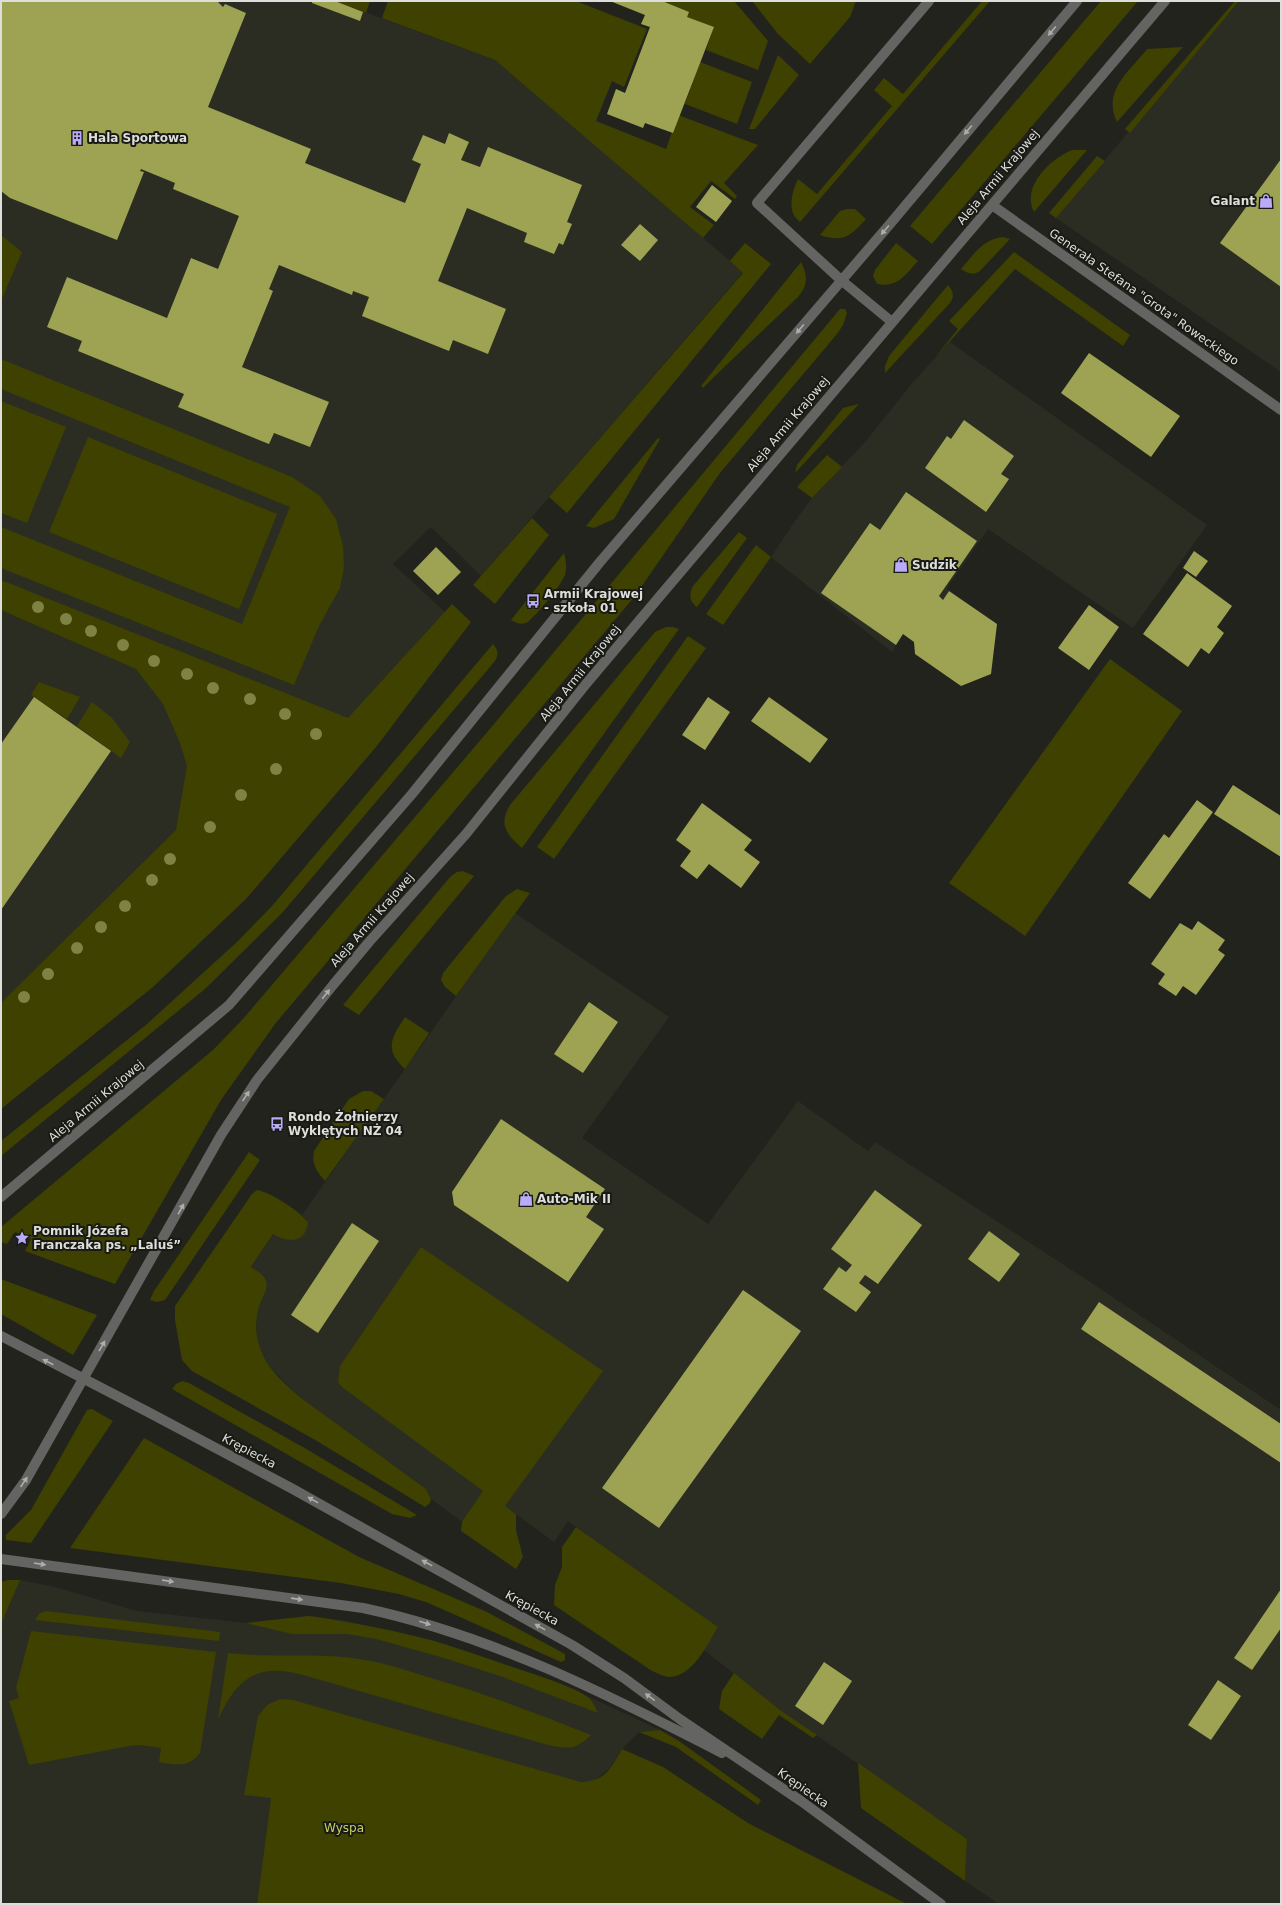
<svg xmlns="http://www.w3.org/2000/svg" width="1282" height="1905" viewBox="0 0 1282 1905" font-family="'DejaVu Sans',sans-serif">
<rect width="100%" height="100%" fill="#23231e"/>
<path fill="#2c2d22" d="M1 1H335L495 60 743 272 481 576 431 527 393 564 445 612 349 718 1 1038Z
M1239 1H1281V372L1056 218Z
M950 342 1207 525 1133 628 988 529 947 588 949 591 943 600 928 589 892 652 771 557 793 524 812 498 866 441 914 381Z
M515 913 669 1017 582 1138 708 1224 798 1101 868 1151 875 1142 1087 1280 1281 1410V1904H999L965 1881 967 1839 780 1710 704 1650 718 1627 568 1521 554 1542 505 1506 483 1537 431 1499 426 1489 305 1401 290 1388 270 1367 260 1350 257 1338 256 1320 259 1305 267 1288 251 1268 273 1234 308 1222 302 1215Z
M8 1580H20L55 1587 137 1611 246 1623 309 1616 347 1621 395 1632 435 1641 540 1676 585 1695 660 1730 639 1732 622 1749 610 1768 594 1781 271 1798 257 1904H1V1582Z"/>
<path fill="#3e4100" d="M335 1H370L366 13Z
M388 1H576L647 29 624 87 612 81 596 121 666 149 678 115 758 145 724 183 737 196 735 199 711 181 690 207 714 225 703 238 495 60 382 18Z
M651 1H734L768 41 758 70 706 50 713 29 649 5Z
M752 1H856L850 17 810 64 778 34Z
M982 1H990L800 222C786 212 792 192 798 179L817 194 892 106 874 90 884 78 903 94Z
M1101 1H1138L932 244 910 226Z
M1235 1H1239L1130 133 1125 129Z
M1183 47 1117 122C1102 91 1129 72 1147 49Z
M778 55 799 75 755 129H749Z
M700 62 752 82 737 124 685 104Z
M1072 150H1087L1034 212C1021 187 1050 159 1072 150Z
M1097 156 1105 161 1056 218 1049 213Z
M847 209H855L866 219C851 236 843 243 820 235L840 211Z
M1 235 22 252 1 301Z
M1003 237 1010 239 980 271C973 276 967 273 961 269 973 255 983 239 1003 237Z
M745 243 771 264 567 513 549 497 743 273 730 261Z
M896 243 918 261C905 275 898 288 877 284L873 276 875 270Z
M1014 252 1130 335 1123 346 1015 269 934 359 958 329 949 321Z
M801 262C808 276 808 285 798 297L716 375 703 388 701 386Z
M948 285C953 291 955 296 950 303L885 373V366L889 356Z
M840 309H845L847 313 843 325 837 334 720 473 635 596 275 1024 221 1100 115 1284 25 1251 31 1239 15 1232 7 1244 1 1242V1227L213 1050 243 1019 489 730Z
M1 359 292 477 320 496 336 519 343 546 344 568 340 588 319 626 294 685 1 568V527L242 624 290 507 1 389Z
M1 401 66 427 27 523 1 513Z
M859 404 795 473 797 465 843 408Z
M88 437 277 514 239 609 49 532Z
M658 438 660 439 614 519 594 528 586 526Z
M827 455 842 467 812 498 797 487Z
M532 518 549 535 495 604 473 585Z
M739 532 747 538 697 607C689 601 689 594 693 586Z
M756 545 771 557 723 625 706 614Z
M564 553C566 560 567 568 565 575 562 584 534 619 526 623 520 625 516 623 511 620Z
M1 580 348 718 452 604 471 622 376 747 246 899 153 987 1 1109V1003L176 830 187 766 180 743 163 704 136 669 1 610Z
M666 627H673L679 629 522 848C507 835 498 825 510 805L655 632Z
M688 636 706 648 554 859 537 847Z
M493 644C498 650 499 654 495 661L283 912 205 989 1 1156V1141L147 1024 238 941 272 906Z
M1110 659 1182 711 1025 936 949 883Z
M39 682 80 697 67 719 31 695Z
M92 702 112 718 130 742 121 758 77 726Z
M463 871 474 876 359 1015 343 1005 451 876 457 872Z
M517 889 530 893 456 996 445 987 441 980 443 973 506 896Z
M405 1017 429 1033 405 1069C384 1050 391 1038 405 1017Z
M363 1091H371L384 1099 325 1181C317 1172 311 1164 314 1151L349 1099Z
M249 1152 260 1160 165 1300 157 1302 150 1300 154 1291Z
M257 1190C272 1193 298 1210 308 1222 306 1244 287 1243 273 1234L251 1267C256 1271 264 1274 266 1281 269 1289 262 1297 260 1304 252 1326 257 1349 270 1367 288 1391 314 1407 337 1424 367 1446 396 1467 426 1489L431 1499 430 1503 425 1507 317 1441 192 1371 182 1360 175 1320V1306L252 1194Z
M421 1247 603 1371 505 1506 516 1514V1530L523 1557 516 1569 461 1531 462 1522 483 1491 342 1387 338 1382 340 1366Z
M1 1279 97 1315 73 1355 1 1314Z
M182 1381 189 1383 308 1450 417 1515 410 1518 392 1514 172 1389 176 1384Z
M92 1409 113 1421 31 1543 6 1540V1535L31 1510 87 1410Z
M144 1438 359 1557 487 1612 565 1654V1660L561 1662 426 1602 399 1594 341 1583 70 1548Z
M576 1527 718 1627C707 1645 693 1676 670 1677 664 1677 657 1673 652 1671L554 1605 555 1585 562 1567V1547Z
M8 1580H20L1 1624V1582Z
M46 1611 220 1632 219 1641 35 1620 39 1614Z
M309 1616C351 1622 393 1630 434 1641 465 1650 494 1661 524 1671 537 1675 576 1688 586 1696 592 1700 595 1706 598 1713L503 1677 444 1658 376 1639 347 1634H292L246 1623Z
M31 1631 216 1652 200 1753C188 1768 177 1765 159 1762L161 1748 140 1745 129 1746 29 1765 9 1701 19 1698 16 1688Z
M228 1653C271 1658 310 1653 352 1658 379 1661 406 1670 431 1678 486 1694 539 1714 591 1735 576 1750 569 1749 548 1745L303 1675C257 1662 236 1679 218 1720Z
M734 1673 780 1710 817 1735 813 1738 779 1715 762 1739 719 1709 722 1691Z
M280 1699 293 1700 581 1782C606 1781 610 1769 622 1749L663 1767 748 1823 907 1904H257L271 1798 244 1795 258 1716 267 1705Z
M660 1730 679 1741 761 1800 758 1805 676 1747 639 1732Z
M858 1763 967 1839 965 1881 861 1808Z"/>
<path fill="#9da353" d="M1 1H217L223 7 225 4 246 13 208 107 311 149 305 163 405 203 421 164 412 160 423 135 445 144 449 133 469 142 461 160 480 167 488 147 582 185 567 222 572 224 563 245 559 243 554 254 524 242 527 233 467 208 438 281 506 309 488 354 453 340 449 351 362 316 369 297 353 291 352 295 279 265 269 289 273 291 242 367 329 402 310 447 274 433 269 444 178 407 184 394 78 351 82 341 47 327 67 277 167 318 191 258 218 269 239 216 173 189 175 183 141 169 140 171 144 172 117 240 10 198 1 191Z
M312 1H335L363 12 360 21 312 3Z
M610 1H662L689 12 687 17 714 27 673 133 645 123 643 128 607 114 616 89 625 93 650 27 641 24 645 15Z
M1281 159V287L1220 243Z
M712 185 732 201 716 222 696 207Z
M640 224 658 240 640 261 621 245Z
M1089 353 1180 416 1151 457 1061 393Z
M964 420 1014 456 1001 474 1009 479 986 512 925 468 947 436 951 439Z
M906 492 977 541 939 596 943 600 949 591 997 624 991 674 961 686 915 654 914 642 903 634 896 645 821 593 870 523 880 530Z
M436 547 461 572 438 595 413 571Z
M1194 551 1208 561 1196 577 1183 568Z
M1187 573 1232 606 1217 627 1224 633 1209 654 1201 648 1188 667 1143 634Z
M1089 605 1119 627 1089 670 1058 648Z
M34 697 111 751 1 910V744Z
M708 697 730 712 705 750 682 735Z
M769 697 828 739 810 763 751 721Z
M1233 785 1281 816V857L1214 814Z
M1197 800 1213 812 1150 899 1128 883 1164 834 1169 838Z
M702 803 752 840 744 850 760 862 741 888 709 864 697 879 680 866 691 851 676 840Z
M1198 921 1225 940 1218 950 1225 955 1196 995 1183 986 1176 996 1158 984 1165 974 1151 964 1180 923 1192 930Z
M589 1002 618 1022 583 1073 554 1054Z
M501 1119 605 1189 586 1217 604 1229 568 1282 454 1205 452 1192Z
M875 1190 922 1225 878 1284 865 1275 859 1283 871 1292 856 1312 823 1289 839 1267 846 1272 852 1265 831 1249Z
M352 1223 379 1241 318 1333 291 1315Z
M989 1231 1020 1254 999 1282 968 1259Z
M743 1290 801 1331 659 1528 602 1488Z
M1099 1302 1281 1424V1463L1081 1329Z
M1281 1589V1628L1252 1670 1234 1658Z
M824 1662 852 1681 823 1725 795 1706Z
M1218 1680 1241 1696 1211 1740 1188 1725Z"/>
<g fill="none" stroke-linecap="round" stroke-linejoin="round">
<path stroke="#646562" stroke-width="10" d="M992 205 1281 410
M892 322 841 280 757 203 929 1
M1 1197 229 1005 412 794 600 562 890 224 1077 1
M1 1336 148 1412 291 1488 572 1645 624 1678 681 1720 801 1801 941 1904
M1 1514 26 1480 221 1135 257 1080 333 985 369 942 466 834 586 684 660 596 1165 1
M1 1559 363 1608C490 1635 607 1694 722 1753"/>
</g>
<g fill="#7e8243">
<circle cx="38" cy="607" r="6"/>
<circle cx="66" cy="619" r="6"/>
<circle cx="91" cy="631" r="6"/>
<circle cx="123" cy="645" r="6"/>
<circle cx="154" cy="661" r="6"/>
<circle cx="187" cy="674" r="6"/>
<circle cx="213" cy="688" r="6"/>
<circle cx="250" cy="699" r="6"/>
<circle cx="285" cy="714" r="6"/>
<circle cx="316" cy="734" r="6"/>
<circle cx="276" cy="769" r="6"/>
<circle cx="241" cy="795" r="6"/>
<circle cx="210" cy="827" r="6"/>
<circle cx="170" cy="859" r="6"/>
<circle cx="152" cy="880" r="6"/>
<circle cx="125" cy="906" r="6"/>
<circle cx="101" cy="927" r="6"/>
<circle cx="77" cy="948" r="6"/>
<circle cx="48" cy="974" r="6"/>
<circle cx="24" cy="997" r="6"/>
</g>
<defs><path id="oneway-solid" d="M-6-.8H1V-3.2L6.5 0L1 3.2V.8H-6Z"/></defs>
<g fill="#adaeab">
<use href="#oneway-solid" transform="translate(1052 31) rotate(130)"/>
<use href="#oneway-solid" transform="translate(968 130) rotate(130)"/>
<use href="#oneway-solid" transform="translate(885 230) rotate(131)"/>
<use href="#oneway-solid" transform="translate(800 329) rotate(130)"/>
<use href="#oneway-solid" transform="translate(326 994) rotate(-51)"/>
<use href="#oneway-solid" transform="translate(246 1096) rotate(-56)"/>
<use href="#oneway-solid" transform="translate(181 1209) rotate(-61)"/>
<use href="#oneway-solid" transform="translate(102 1346) rotate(-60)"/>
<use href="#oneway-solid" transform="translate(48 1362) rotate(-153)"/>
<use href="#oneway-solid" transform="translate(24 1482) rotate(-56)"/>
<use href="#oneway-solid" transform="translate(313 1500) rotate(-151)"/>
<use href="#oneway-solid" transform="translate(427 1563) rotate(-151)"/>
<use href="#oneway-solid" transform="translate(40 1564) rotate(9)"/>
<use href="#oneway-solid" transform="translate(168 1581) rotate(8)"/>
<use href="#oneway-solid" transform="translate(297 1599) rotate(8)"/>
<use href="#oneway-solid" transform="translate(425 1623) rotate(18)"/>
<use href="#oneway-solid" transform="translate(540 1627) rotate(-151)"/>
<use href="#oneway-solid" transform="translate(650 1697) rotate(-144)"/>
</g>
<defs>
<symbol id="building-bare" viewBox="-9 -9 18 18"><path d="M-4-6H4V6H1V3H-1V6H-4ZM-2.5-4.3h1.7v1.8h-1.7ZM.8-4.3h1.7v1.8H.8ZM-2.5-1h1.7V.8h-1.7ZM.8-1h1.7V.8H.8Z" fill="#b9abf7" stroke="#191a14" stroke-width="2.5" paint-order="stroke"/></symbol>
<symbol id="shop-bare" viewBox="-9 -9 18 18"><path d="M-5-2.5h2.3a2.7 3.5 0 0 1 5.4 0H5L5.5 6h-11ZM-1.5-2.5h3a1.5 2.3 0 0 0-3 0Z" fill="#b9abf7" stroke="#191a14" stroke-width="2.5" paint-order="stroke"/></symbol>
<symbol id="bus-bare" viewBox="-9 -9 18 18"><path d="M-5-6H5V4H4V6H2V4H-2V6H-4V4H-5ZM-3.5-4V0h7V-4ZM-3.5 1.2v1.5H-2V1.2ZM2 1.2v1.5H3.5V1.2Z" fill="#b9abf7" stroke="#191a14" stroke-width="2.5" paint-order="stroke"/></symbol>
<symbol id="sight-bare" viewBox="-9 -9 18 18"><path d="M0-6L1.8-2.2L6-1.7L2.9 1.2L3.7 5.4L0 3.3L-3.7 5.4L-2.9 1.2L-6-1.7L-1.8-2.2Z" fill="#b9abf7" stroke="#191a14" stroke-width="2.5" paint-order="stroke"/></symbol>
</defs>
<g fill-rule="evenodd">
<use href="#building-bare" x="67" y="128" width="20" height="20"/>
<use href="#shop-bare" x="1256" y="191" width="20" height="20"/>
<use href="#shop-bare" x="891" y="555" width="20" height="20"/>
<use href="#bus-bare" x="523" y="591" width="20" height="20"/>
<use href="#bus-bare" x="267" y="1114" width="20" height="20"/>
<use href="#shop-bare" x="516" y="1189" width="20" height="20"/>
<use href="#sight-bare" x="12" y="1228" width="20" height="20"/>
</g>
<g text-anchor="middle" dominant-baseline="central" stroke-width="4" stroke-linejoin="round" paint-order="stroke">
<g font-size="12" font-weight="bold" fill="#dedfdb" stroke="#191a14" text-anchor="start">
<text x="88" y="138">Hala Sportowa</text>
<text x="1255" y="201" text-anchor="end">Galant</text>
<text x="912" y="565">Sudzik</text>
<text x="544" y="594">Armii Krajowej<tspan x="544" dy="14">- szkoła 01</tspan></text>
<text x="288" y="1117">Rondo Żołnierzy<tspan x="288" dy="14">Wyklętych NŻ 04</tspan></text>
<text x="537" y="1199">Auto-Mik II</text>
<text x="33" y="1231">Pomnik Józefa<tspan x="33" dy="14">Franczaka ps. „Laluś”</tspan></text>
</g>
<g font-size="12" fill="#dedfdb" stroke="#191a14">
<text transform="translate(998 177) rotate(-50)">Aleja Armii Krajowej</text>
<text transform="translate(1144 297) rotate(35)">Generała Stefana "Grota" Roweckiego</text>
<text transform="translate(788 424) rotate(-50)">Aleja Armii Krajowej</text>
<text transform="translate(580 673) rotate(-51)">Aleja Armii Krajowej</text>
<text transform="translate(372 920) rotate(-49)">Aleja Armii Krajowej</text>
<text transform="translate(96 1101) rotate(-40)">Aleja Armii Krajowej</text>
<text transform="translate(249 1451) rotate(28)">Krępiecka</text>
<text transform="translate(532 1608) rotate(29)">Krępiecka</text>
<text transform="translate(803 1788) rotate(35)">Krępiecka</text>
</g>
<g font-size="12" fill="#c8cf61" stroke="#191a14">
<text x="344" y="1828">Wyspa</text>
</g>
</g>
<rect width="1282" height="1905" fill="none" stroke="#dedfdb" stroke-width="4"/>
</svg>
